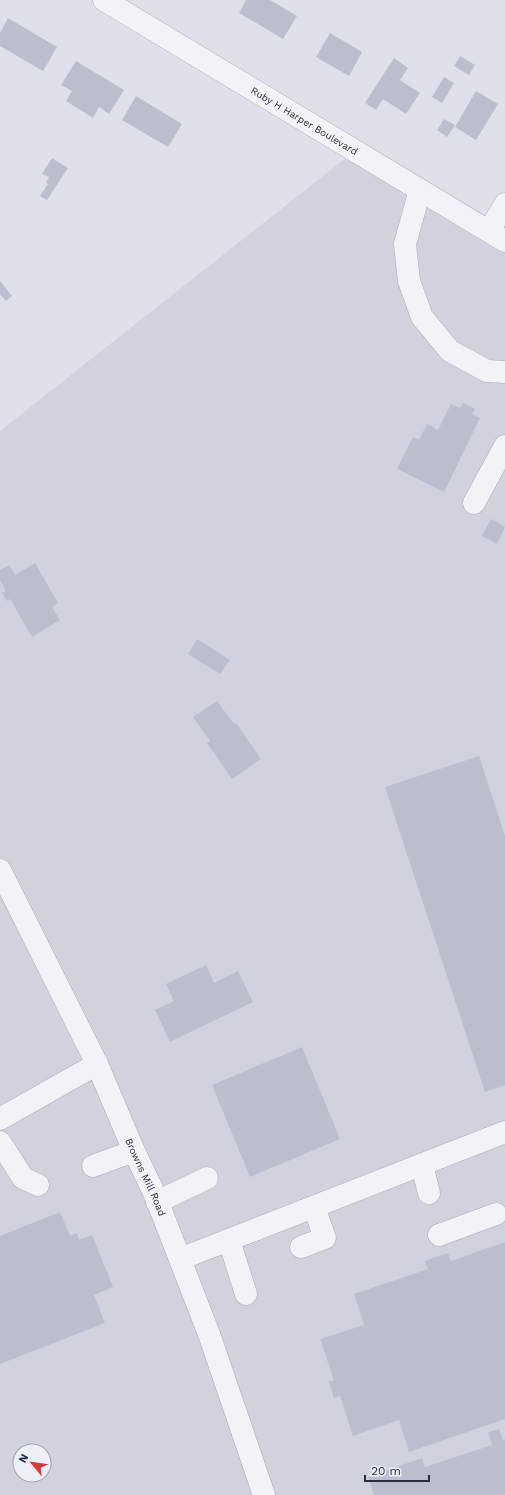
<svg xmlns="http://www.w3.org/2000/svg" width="505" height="1495" viewBox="0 0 505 1495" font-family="'Work Sans',sans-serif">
<rect width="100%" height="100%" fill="#dee1e9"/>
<path fill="#d0d3de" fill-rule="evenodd" d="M347 157 505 244V1495H0V431ZM20 1451H44V1475H20Z"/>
<path fill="#bbbfcd" d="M246 0H270L297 16 283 39 239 13Z
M8 18 57 47 43 71 0 46V33Z
M330 33 362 52 349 76 316 57Z
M460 56 475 65 469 75 454 66Z
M394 58 408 68 400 80 420 93 406 114 383 99 376 110 365 103Z
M76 61 124 90 109 114 99 107 93 118 66 101 72 91 61 85Z
M444 77 454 83 442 103 432 97Z
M476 91 498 104 476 140 455 127Z
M136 96 182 124 168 147 122 120Z
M444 119 455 125 447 137 437 130Z
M52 158 68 168 47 200 40 196 48 184 46 183 49 177 42 174Z
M0 281 12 296 6 301 0 294Z
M463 403 475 409 472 414 480 418 444 492 397 469 413 437 419 440 427 424 438 430 451 404 460 408Z
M491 519 505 527 497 544 482 536Z
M35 563 58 603 52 607 60 620 32 637 10 599 7 601 2 593 6 591 0 580V570L9 565 15 575Z
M197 639 230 660 220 674 188 654Z
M217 701 234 724 236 723 261 759 232 779 207 743 210 741 193 717Z
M479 756 505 836V1085L485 1092 385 787Z
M206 965 214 983 238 971 253 1002 170 1042 155 1010 174 1001 166 984Z
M302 1047 340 1139 250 1177 212 1085Z
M60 1212 70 1236 77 1233 79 1240 92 1235 113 1287 94 1295 105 1323 0 1364V1236Z
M505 1242V1419L409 1452 399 1420 353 1436 340 1396 334 1398 329 1382 334 1380 320 1339 364 1325 354 1294 428 1269 425 1261 448 1253 451 1261Z
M499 1429 503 1440 505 1439V1495H374L368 1477 422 1458 425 1467 492 1445 488 1432Z"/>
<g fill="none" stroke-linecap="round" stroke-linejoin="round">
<defs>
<g id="minor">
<path id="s1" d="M104 0 505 241"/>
<path d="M420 190 405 244 409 281 422 317 450 351 487 371 505 372"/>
<path d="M489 231 505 204"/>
<path d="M474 503 505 446"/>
<path id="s2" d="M0 870 97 1064 134 1151 155 1195 209 1334 264 1495"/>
<path d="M0 1119 97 1064"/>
<path d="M0 1142 23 1178 38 1185"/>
<path d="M422 1165 429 1193"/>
<path d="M93 1166 134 1151"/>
<path d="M157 1202 207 1178"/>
<path d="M439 1235 496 1214"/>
<path d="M229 1240 246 1294"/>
<path d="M301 1247 325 1238 314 1207"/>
<path d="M180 1259 505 1132"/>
</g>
</defs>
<use href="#minor" stroke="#a7abb7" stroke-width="23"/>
<use href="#minor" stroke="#f1f3f7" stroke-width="22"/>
</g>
<g text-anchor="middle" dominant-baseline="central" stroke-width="3" stroke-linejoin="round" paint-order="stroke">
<g font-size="10" fill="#262c42" stroke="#eef0f7">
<text stroke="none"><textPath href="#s1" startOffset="234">Ruby H Harper Boulevard</textPath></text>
<text stroke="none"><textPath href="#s2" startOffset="340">Browns Mill Road</textPath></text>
</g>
</g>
<g transform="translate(32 1463) rotate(299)"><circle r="19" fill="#eef0f7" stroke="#9ea2af"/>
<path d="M0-3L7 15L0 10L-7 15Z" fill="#da3738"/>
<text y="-6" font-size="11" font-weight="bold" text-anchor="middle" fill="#262c42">N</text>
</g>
<path d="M365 1475v6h64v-6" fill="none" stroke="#262c42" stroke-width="2"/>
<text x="371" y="1475" font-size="12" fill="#262c42" stroke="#eef0f7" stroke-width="3" paint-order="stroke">20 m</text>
</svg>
